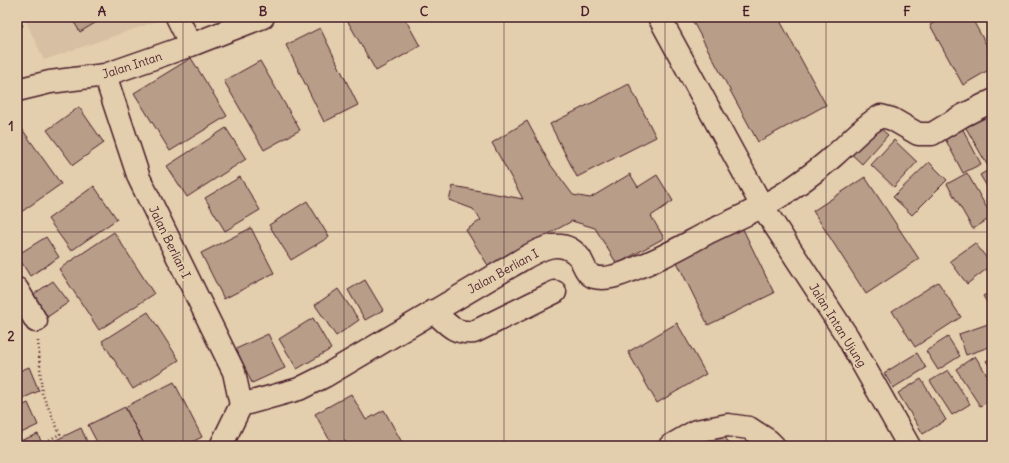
<svg xmlns="http://www.w3.org/2000/svg" width="1009" height="463" viewBox="0 0 1009 463" font-family="Delius,sans-serif">
<rect width="100%" height="100%" fill="#e3cead"/>
<filter id="ink" filterUnits="userSpaceOnUse"><feTurbulence type="fractalNoise" baseFrequency=".025" numOctaves="2"/><feDisplacementMap in="SourceGraphic" scale="8" xChannelSelector="R" yChannelSelector="G"/><feConvolveMatrix kernelMatrix="1 2 1 2 8 2 1 2 1" color-interpolation-filters="sRGB"/></filter>
<g filter="url(#ink)">
<path fill="#d6bfa2" d="M24 17H169L44 60Z"/>
<path fill="#b89d89" stroke="#4a1f2b" d="M17 17 23 26 17 29Z
M71 17H105L80 32Z
M352 17H404L420 46 376 71 347 20Z
M698 17H778L826 105 758 142 692 20Z
M944 17H971L992 55V68L963 85 930 25Z
M987 17H992V26Z
M320 28 358 105 324 122 286 45Z
M191 58 227 116 170 151 134 93Z
M260 61 300 130 264 150 224 81Z
M629 84 656 137 577 177 550 124Z
M987 106 992 121V166L989 168 962 121Z
M79 107 104 143 73 165 47 130Z
M527 121 550 164 573 195 590 198 630 174 638 187 657 175 673 201 651 216 664 238 617 264 595 228 572 221 489 267 466 230 481 220 473 209 449 200 453 186 523 199 492 143Z
M17 122 61 184 17 215Z
M873 122 888 135 862 164 847 150Z
M959 122 981 164 963 173 941 131Z
M226 128 246 159 187 197 167 166Z
M894 140 917 162 894 187 871 165Z
M929 162 947 180 912 215 893 197Z
M992 168V195L980 175Z
M967 173 992 217 973 229 947 184Z
M240 177 260 210 225 231 205 198Z
M865 177 919 259 866 294 813 211Z
M94 186 117 219 71 251 48 219Z
M307 201 329 237 291 260 269 225Z
M741 225 774 293 708 325 675 258Z
M251 228 274 273 224 299 201 253Z
M114 232 154 294 99 330 59 269Z
M46 237 59 257 30 276 17 255Z
M975 243 992 265 967 284 950 261Z
M365 280 383 310 365 320 348 290Z
M53 281 69 302 43 320 28 298Z
M938 282 961 317 915 347 892 311Z
M338 289 359 320 336 336 315 305Z
M992 291V310L983 296Z
M17 310 21 316 17 319Z
M148 312 179 360 133 389 102 341Z
M313 318 331 349 297 369 279 339Z
M677 323 706 374 657 403 628 352Z
M991 323 992 346 966 355 959 334Z
M268 334 285 368 252 383 236 349Z
M948 337 960 356 938 370 926 351Z
M917 353 926 368 893 388 884 373Z
M975 356 992 383V399L980 406 956 369Z
M992 357V369L986 361Z
M29 367 39 391 17 401V372Z
M948 370 970 404 952 415 930 381Z
M921 379 946 420 923 434 898 393Z
M174 382 202 437 184 446H145L125 407Z
M351 394 366 420 384 410 404 446H348L345 441 337 446H333L315 414Z
M28 403 38 425 17 435V408Z
M125 407 145 446H99L88 425Z
M81 428 89 446H56L54 441Z
M721 431 731 446H699Z
M38 434 43 446H17V442Z"/>
<g fill="none" stroke-linecap="round" stroke-linejoin="round">
<defs>
<path id="minor" d="M177 17 191 45
M659 17 762 206 847 336 909 446
M105 75 139 178 234 372 241 405 221 446
M17 90 50 82 105 75 191 45 263 17
M17 289 36 321
M433 311C448 324 453 334 474 332L555 292
M241 405 299 389 325 376 511 266C532 254 560 232 580 258 584 265 586 274 594 277 608 281 628 272 641 266 665 257 688 243 711 231 738 218 767 206 791 189 807 178 823 166 837 153 851 141 864 125 881 116L892 119 918 134H932L962 116 992 101
M670 446 696 431 728 425 749 428 769 441 774 446"/>
</defs>
<use href="#minor" stroke="#4a1f2b" stroke-width="25"/>
<path stroke="#4a1f2b" stroke-width="2.5" stroke-dasharray="1 3" stroke-linecap="butt" d="M38 341 42 393 60 434 49 440 51 446"/>
<use href="#minor" stroke="#e3cead" stroke-width="22"/>
</g>
</g>
<path fill="none" stroke="#4a1f2b" stroke-width="1" stroke-opacity="0.55" d="M183 17V446M344 17V446M504 17V446M665 17V446M826 17V446M17 232H992"/>
<g text-anchor="middle" dominant-baseline="central" stroke-width="4" stroke-linejoin="round" paint-order="stroke">
<g font-size="12" fill="#4a1f2b" stroke="#e3cead">
<text transform="translate(132 65) rotate(-18)">Jalan Intan</text>
<text transform="translate(170 242) rotate(64)">Jalan Berlian I</text>
<text transform="translate(503 271) rotate(-29)">Jalan Berlian I</text>
<text transform="translate(838 325) rotate(58)">Jalan Intan Ujung</text>
</g>
</g>
<rect width="1009" height="463" fill="none" stroke="#e3cead" stroke-width="44"/>
<rect x="22" y="22" width="965" height="419" fill="none" stroke="#4a1f2b" stroke-width="1.5"/>
<g font-size="13" text-anchor="middle" font-weight="bold" fill="#4a1f2b">
<text x="102" y="16">A</text>
<text x="263" y="16">B</text>
<text x="424" y="16">C</text>
<text x="585" y="16">D</text>
<text x="746" y="16">E</text>
<text x="907" y="16">F</text>
<text x="11" y="131">1</text>
<text x="11" y="341">2</text>
</g>
</svg>
